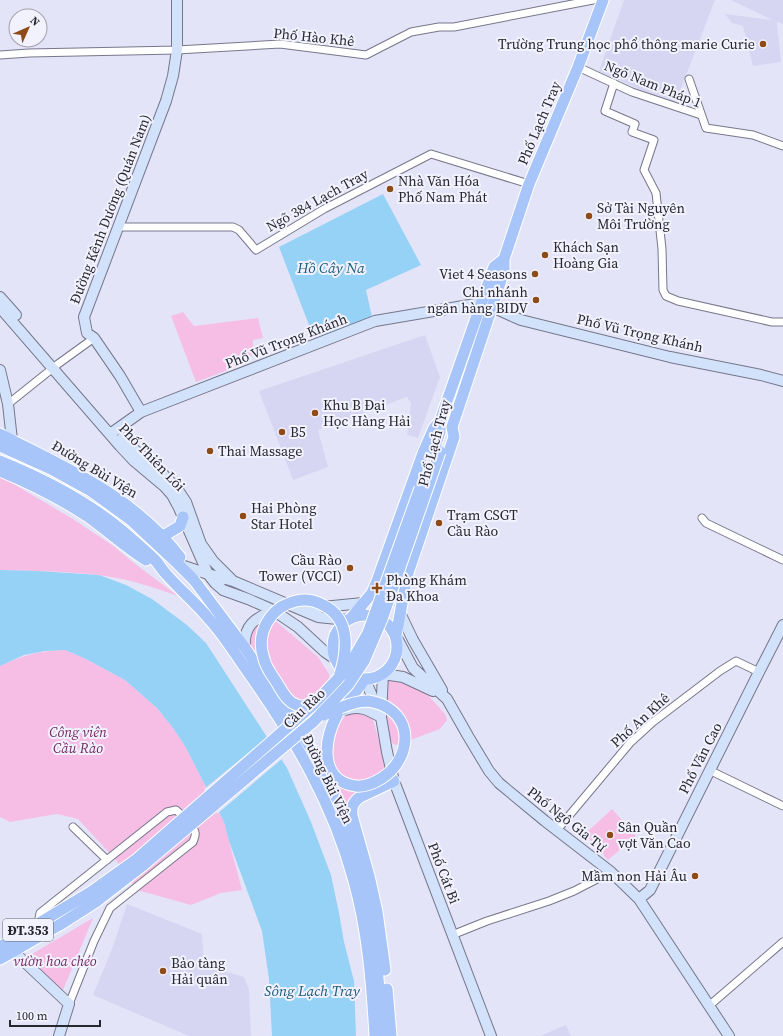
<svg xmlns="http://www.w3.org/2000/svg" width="783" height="1036" viewBox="0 0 783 1036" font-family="'Source Serif 4',serif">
<rect width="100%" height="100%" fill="#e4e4f9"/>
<path fill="#d7d6f2" d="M624 0H715L675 104 634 87 599 71Z
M731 0H783V24L777 22 781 62 753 66 743 26 732 23 725 14 772 20Z
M425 335 440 377 418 438 407 435 411 403 407 397 318 430 328 467 293 480 259 391Z
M127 904 202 934 204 965 244 977 249 990 251 1036H189L93 995 112 949Z
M566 1025 571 1036H540Z"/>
<path fill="#f6bee5" d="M183 312 194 326 258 318 263 338 253 340V355L246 357 247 363 196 382 171 316Z
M0 476 73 519 112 545 134 563 178 596C153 587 125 578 98 575 66 571 33 571 0 570Z
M272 620 278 623 318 657 329 674 330 684 304 711H297L285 703 250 649V638L255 626 263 621Z
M65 650 84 658 125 680 157 708 173 728 185 746 224 822 242 890 221 893 191 905 137 890 116 860 78 819 57 814 10 822 0 817V666C25 655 37 651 65 650Z
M390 677H399L427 694 445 714 447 720 440 729 397 745 393 744C383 729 379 692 390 677Z
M352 711 369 716 373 720 389 776 348 812 331 779 333 762V742L339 724 346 714Z
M612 809 636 836 608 860 585 834Z
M93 918 63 990 51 984 31 961 32 954Z"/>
<path fill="#95d2f6" d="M383 194 421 265 366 290 372 317 314 338 279 247Z
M0 570 38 571 99 575 126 585 152 599 187 625 206 643 287 768 311 822 331 875 339 913 344 942 354 981 356 1036H272L269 979 262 931 229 841 224 822 185 746 173 728 157 708 125 680 84 658 65 650 45 651 24 655 0 666Z"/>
<path fill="#e4e4f9" d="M269 736 283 758 217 814 204 789Z"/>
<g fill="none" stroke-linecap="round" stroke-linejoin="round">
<defs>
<path id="street" d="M0 55 29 53 177 50 280 44 366 55 411 32 439 27H454L593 0
M578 67 632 92 701 115
M689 79 706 128 753 135 783 146
M614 83 605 111 635 124 632 132 654 140 644 170 656 193 662 249 663 290 666 296 678 301 772 322H783
M119 227H233L239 230 256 250 324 209 431 154 529 184
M8 404 58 364 94 338
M702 518 706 523 783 560
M709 770 783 806
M73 827 107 860
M557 830 630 743 653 722 720 671 736 661 759 672
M38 924 40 913 167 812 176 810C181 814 194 827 195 832 196 836 194 839 193 842L110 908 94 941 69 1004
M452 935 487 921 549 901 574 891 611 872
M710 1005 783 942"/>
<path id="secondary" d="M0 297 16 315
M492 307 521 320 670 357 761 375 783 381
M0 309 3 311 120 446 134 461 165 487 172 495 179 508 208 574 215 583 223 590 248 599 273 610 298 627 325 652 335 659
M0 370 8 404 12 440
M141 412 120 376 94 338 87 333 84 317 166 101 173 76 177 50V0
M110 434 141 412 375 321 481 303
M122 438 129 445 159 470 178 490 186 502 201 544 213 561 233 581 318 617 347 620
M178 564 208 574 233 581
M302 609 363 603
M400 613 413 640 442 690
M396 636 413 668 447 699 468 736 489 771 499 783 545 821 611 872 639 899 729 1036
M245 648C243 625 255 619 273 610
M365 679 377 708
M433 691 403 677 383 674 381 717 387 752 394 781 491 1036
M345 710C360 705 368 710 381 717
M639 899 650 890 759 672 783 625
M13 951 69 1004 59 1036"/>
<path id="primary" d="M0 434C67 469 132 495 180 557
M0 446 51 469 91 491 131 520 178 564 194 580 245 648 298 727 316 757 339 803 362 878 371 919 376 956 383 1036
M434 450 440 432V428
M0 461C44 479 89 502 125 533 135 542 146 551 155 560 159 564 162 570 166 574 180 590 196 603 209 619 224 635 235 654 248 672 294 737 333 803 354 881 368 931 372 984 375 1036
M0 471C30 483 59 498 87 516 107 530 125 547 146 560
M159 534 165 535 180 526 183 517
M333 647a32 32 0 1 1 64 0a32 32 0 1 1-64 0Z
M352 617 372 593 377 581 423 453 434 428 440 421 494 267 504 259
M396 636 407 576 454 437 452 427 504 271V259L529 184 578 67 603 0
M342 710 365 679
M0 947 56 913
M0 959 61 924
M385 970 377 912 369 876 352 816C351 807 353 802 360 797L394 781
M387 989 391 1036"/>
</defs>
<use href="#street" stroke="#77778a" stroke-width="9"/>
<use href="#secondary" stroke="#77778a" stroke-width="12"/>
<use href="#primary" stroke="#fff" stroke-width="13"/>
<use href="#street" stroke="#fff" stroke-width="7"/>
<use href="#secondary" stroke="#d3e2fb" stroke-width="10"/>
<use href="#primary" stroke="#a7c5f8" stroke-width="11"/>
<defs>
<path id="primary-bridge" d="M313 701C308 705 303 708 297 705 287 702 282 691 277 683 272 675 266 668 264 659 255 633 270 607 296 601 305 599 314 600 323 605 350 618 348 649 340 674
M324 715C338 709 353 701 368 701 375 702 382 704 388 708 416 726 406 763 382 778 374 783 365 787 356 786 318 781 324 740 337 715
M56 913 91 892 137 859 314 704 348 668 368 633 420 488
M61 924 97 901 141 867 314 721 348 685 364 661 382 619 440 452"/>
</defs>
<use href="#primary-bridge" stroke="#fff" stroke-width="13" stroke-linecap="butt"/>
<use href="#primary-bridge" stroke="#a7c5f8" stroke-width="11"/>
</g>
<g fill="#8d4c17" stroke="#f2f2ff" stroke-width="1.5">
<circle cx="763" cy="44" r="4"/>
<circle cx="390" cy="189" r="4"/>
<circle cx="589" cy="216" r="4"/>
<circle cx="545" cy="255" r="4"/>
<circle cx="535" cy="274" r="4"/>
<circle cx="536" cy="300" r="4"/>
<circle cx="315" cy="413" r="4"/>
<circle cx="282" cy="432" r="4"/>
<circle cx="210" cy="451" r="4"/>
<circle cx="243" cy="516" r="4"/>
<circle cx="439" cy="523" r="4"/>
<circle cx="350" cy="568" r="4"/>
<path d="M375 582h4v4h4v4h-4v4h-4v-4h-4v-4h4z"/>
<circle cx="610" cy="835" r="4"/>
<circle cx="695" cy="876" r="4"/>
<circle cx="163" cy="971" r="4"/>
</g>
<g text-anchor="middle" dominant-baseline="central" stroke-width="4" stroke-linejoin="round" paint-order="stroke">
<rect fill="#f2f2ff" stroke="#64646d" stroke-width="1" x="3" y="919" width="50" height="22" rx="3"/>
<g font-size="13" font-weight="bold" fill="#27272f">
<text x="28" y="930">ĐT.353</text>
</g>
<g font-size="14" fill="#27272f" stroke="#f2f2ff">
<text transform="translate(314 37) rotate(6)">Phố Hào Khê</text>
<text transform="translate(653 84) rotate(22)">Ngõ Nam Pháp 1</text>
<text transform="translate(539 123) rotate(-67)">Phố Lạch Tray</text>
<text transform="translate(317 200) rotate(-29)">Ngõ 384 Lạch Tray</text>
<text transform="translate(110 209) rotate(-69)">Đường Kênh Dương (Quán Nam)</text>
<text transform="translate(640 333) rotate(13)">Phố Vũ Trọng Khánh</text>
<text transform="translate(286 341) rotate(-21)">Phố Vũ Trọng Khánh</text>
<text transform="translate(434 443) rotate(-75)">Phố Lạch Tray</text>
<text transform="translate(152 457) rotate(46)">Phố Thiên Lôi</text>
<text transform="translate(95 469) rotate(31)">Đường Bùi Viện</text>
<text transform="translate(304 708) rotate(-43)">Cầu Rào</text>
<text transform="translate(640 720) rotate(-42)">Phố An Khê</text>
<text transform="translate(700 758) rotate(-63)">Phố Văn Cao</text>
<text transform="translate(328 779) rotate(64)">Đường Bùi Viện</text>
<text transform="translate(567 819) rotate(38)">Phố Ngô Gia Tự</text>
<text transform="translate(444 873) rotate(69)">Phố Cát Bi</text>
</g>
<g font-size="14" fill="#27272f" stroke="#f2f2ff" text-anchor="start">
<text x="755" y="44" text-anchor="end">Trường Trung học phổ thông marie Curie</text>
<text x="398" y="181">Nhà Văn Hóa<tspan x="398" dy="16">Phố Nam Phát</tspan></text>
<text x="597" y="208">Sở Tài Nguyên<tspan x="597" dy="16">Môi Trường</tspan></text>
<text x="553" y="247">Khách Sạn<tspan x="553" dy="16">Hoàng Gia</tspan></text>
<text x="527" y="274" text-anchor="end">Viet 4 Seasons</text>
<text x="528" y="292" text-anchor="end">Chi nhánh<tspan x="528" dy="16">ngân hàng BIDV</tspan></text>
<text x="323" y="405">Khu B Đại<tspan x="323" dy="16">Học Hàng Hải</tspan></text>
<text x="290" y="432">B5</text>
<text x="218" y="451">Thai Massage</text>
<text x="251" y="508">Hai Phòng<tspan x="251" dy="16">Star Hotel</tspan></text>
<text x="447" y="515">Trạm CSGT<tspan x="447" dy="16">Cầu Rào</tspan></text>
<text x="342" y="560" text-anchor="end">Cầu Rào<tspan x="342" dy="16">Tower (VCCI)</tspan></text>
<text x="386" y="580">Phòng Khám<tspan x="386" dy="16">Đa Khoa</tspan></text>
<text x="618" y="827">Sân Quần<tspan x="618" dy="16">vợt Văn Cao</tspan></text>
<text x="687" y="876" text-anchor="end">Mầm non Hải Âu</text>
<text x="171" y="963">Bảo tàng<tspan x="171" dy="16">Hải quân</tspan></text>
</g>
<g font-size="14" font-style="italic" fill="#752863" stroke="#f2f2ff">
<text x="78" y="732">Công viên<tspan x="78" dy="16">Cầu Rào</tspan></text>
<text x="55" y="961">vườn hoa chéo</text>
</g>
<g font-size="15" font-style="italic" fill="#215c7b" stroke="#f2f2ff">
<text x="331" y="267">Hồ Cây Na</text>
<text x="312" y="990">Sông Lạch Tray</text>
</g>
</g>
<g transform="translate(28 28) rotate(45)"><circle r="19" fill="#f2f2ff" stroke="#a1a1ac"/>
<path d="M0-3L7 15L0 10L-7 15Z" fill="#8d4c17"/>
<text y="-6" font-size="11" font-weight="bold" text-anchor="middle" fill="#27272f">N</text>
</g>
<path d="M10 1020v6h90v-6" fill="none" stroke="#27272f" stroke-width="2"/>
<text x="16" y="1020" font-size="12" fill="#27272f" stroke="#f2f2ff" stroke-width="3" paint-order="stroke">100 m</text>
</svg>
